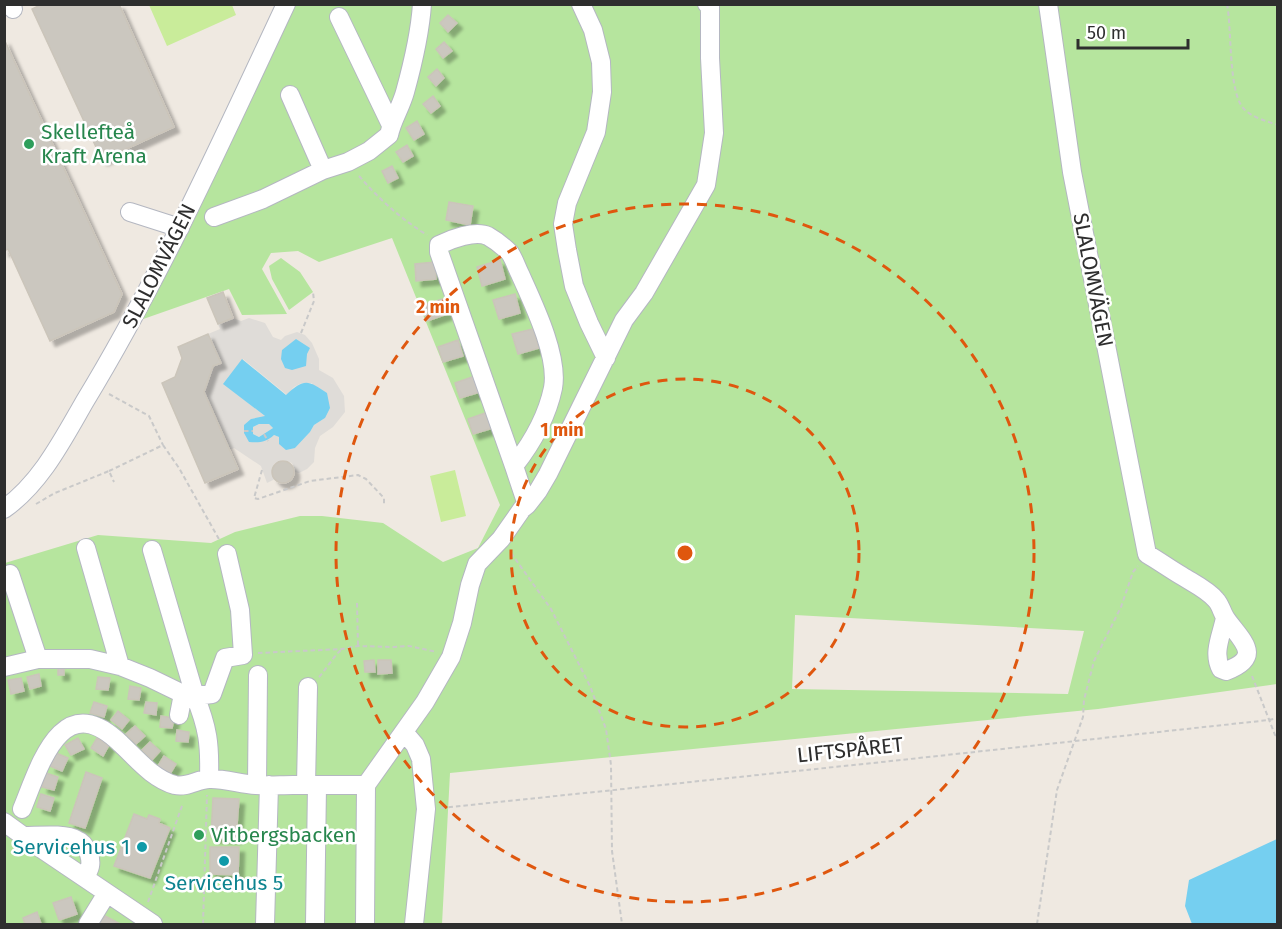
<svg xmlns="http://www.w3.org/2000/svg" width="1282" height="929" viewBox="0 0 1282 929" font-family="'Fira Sans',sans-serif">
<defs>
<filter id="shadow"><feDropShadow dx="5.5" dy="5.5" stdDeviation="1.5" flood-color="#0004"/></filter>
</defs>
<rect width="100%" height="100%" fill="#efe9e1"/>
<path fill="#b6e59e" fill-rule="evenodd" d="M286 5H1277V684L1098 709 450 773 442 924H5V563L98 535 211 543 235 532 300 516H322L383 523 443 562 478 548 500 505 392 238 319 262 298 251 271 253 262 269 287 314 242 315 229 289 129 324ZM795 615 1084 631 1068 694 792 689Z
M281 258 300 272 313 292 289 310 272 279 269 266Z"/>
<path fill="#c9ec9a" d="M149 5H232L236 15 167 46Z
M455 470 466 516 441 522 430 476Z"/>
<path fill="#dfdcd8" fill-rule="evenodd" d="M233 318 241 321 249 318 265 323 273 337 281 340 285 336 297 332 305 335 312 343 319 359V370L333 378 344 396 345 412 333 427 320 436 315 448 314 462 307 469 299 473 295 472 292 463 283 460 274 464 272 472 275 479 267 483 261 466 234 448 230 450 204 392 213 366 221 363 208 334 220 329 218 324ZM243 359 287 395 294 387 302 383H312L325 418 314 425 310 432 295 448 279 437 274 435 250 442 251 419 266 417 224 384Z
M259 424H269L273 428 259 437 253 434V427Z"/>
<path fill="#75cff0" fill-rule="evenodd" d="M296 339 310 348 307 354 306 366 292 370 285 368 281 359 282 350Z
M242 359 286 395C304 378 308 380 327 393L330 408 325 418 314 425 310 432 295 448 286 450 279 444V437L274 435C266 442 260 443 249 442L244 433V425L251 419 265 416 223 384ZM259 424H269L273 428 259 437 253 434V427Z
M1277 839V924H1192L1185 906 1189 880Z"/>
<path fill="#cbc7bf" stroke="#cbc5ba" stroke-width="1.5" filter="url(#shadow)" d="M42 4H119L174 127 102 160 32 9Z
M448 15 457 23 448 32 440 23Z
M4 39 122 294 114 312 50 341 8 249 4 251Z
M444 42 452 51 443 58 436 49Z
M437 69 444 78 436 86 428 77Z
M433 96 440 106 431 113 423 104Z
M417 121 424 134 414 140 406 128Z
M407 145 413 156 403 162 396 152Z
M392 166 398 178 388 183 382 171Z
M449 202 473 206 470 225 446 220Z
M500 260 505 279 482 286 477 267Z
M435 262 436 279 416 281 415 264Z
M223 292 233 318 218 324 207 298Z
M515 294 520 313 499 319 493 300Z
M443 299 447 314 427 321 422 305Z
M533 329 539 348 518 354 512 334Z
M208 334 221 363 213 366 204 392 238 469 205 483 162 383 175 377 182 358 178 347Z
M458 340 463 356 443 362 438 347Z
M475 376 480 392 460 398 455 383Z
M488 412 493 428 473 434 468 419Z
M272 472a11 11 0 1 1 22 0a11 11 0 1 1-22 0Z
M374 660 375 672H365L364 661Z
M378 660H391L392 673 378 674Z
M58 668 64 669V675H58Z
M39 674 41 686 30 689 27 677Z
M98 677 110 678 108 690 96 689Z
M21 678 24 691 11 694 8 680Z
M130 686 141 688 139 700 128 699Z
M94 702 107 706 104 717 90 713Z
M146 702 157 703 156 715 144 713Z
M118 711 129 720 122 729 111 720Z
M161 716 174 718 172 728 160 727Z
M135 726 145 736 136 744 126 734Z
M177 730 189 732 188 742 176 741Z
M78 738 84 749 71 755 65 745Z
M97 738 109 745 103 756 91 748Z
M150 742 160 751 152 760 142 750Z
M56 753 68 758 62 771 50 766Z
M164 756 176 764 170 774 158 766Z
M86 772 102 778 85 828 69 823Z
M46 773 58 777 54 790 42 787Z
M41 794 54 798 50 811 37 807Z
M213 798 239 799 236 838 211 837Z
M134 814 147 819 149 815 160 819 159 823 170 828 150 878 114 866Z
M210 847H239L238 875 210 874Z
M71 897 77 914 59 920 53 903Z
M37 912 41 924H25L23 918Z
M105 916 120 924H99Z"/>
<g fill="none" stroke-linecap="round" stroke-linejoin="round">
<defs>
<path id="minor" d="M9 4 13 9
M581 4 593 30 601 62 602 92 596 132 567 203 563 224 567 250 574 286 589 323 606 358
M1048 4 1072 172 1147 554C1159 561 1170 569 1182 576 1193 583 1208 590 1216 600 1221 605 1222 614 1227 620 1243 642 1263 657 1226 671L1221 669C1212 653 1222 634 1225 618
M339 17 391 125
M290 95 323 170
M130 212 180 228
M214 217 263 199 323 170 348 162 369 151 389 135C392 120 401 107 405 92 413 63 420 34 422 4
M514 466 439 252V245C451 239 475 230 488 236 495 240 504 247 510 253 514 259 517 268 520 274 533 303 559 356 553 388 547 417 532 443 514 466L527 505
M4 509C41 483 63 439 85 401 162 274 223 138 286 4
M86 548 120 666
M152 550 195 696C208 728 210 744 209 778
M10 574 38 659
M4 667 38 659H90L120 666 150 678 183 694 195 696 212 694 225 658 243 655 240 610 227 554
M179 715 183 694
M404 732 415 745 421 759 426 809 414 924
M257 785 258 675
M306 785 308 687
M22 809C40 765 62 686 121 744 137 759 153 779 175 785 188 788 199 778 211 779 226 779 241 784 256 785 268 786 280 785 293 785 317 785 341 785 366 785
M4 822 33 843 153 924
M24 836C38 836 65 833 77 840 83 842 87 849 89 854 92 864 90 869 85 877
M88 924 107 893
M265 924 269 785
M315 924 317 786
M365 924 366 785 425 702 451 657 462 623 470 585 477 564 501 539 522 509 527 505 538 491 548 474 624 320 644 293 706 185 714 133 710 58V5L707 4"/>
</defs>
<use href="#minor" stroke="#b4b7c1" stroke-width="20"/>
<path stroke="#c9c9c9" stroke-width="2" stroke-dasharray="4.5 3" stroke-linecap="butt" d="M1227 4C1232 28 1228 93 1244 109 1253 118 1266 121 1278 125
M359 176C379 199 401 219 427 235
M301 333 314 301 313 292
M109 394 149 416 163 445
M244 431H253
M264 434 268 441
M262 470 254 498 258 499 310 481 358 475 366 479 384 498V505
M109 471 163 445 179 468 220 541
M36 504 55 493 109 471 114 482
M511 553 551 609 590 686 606 729 611 765 612 851 622 924
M357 603 358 646
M258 653 342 649 358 646 394 647 409 646 437 652
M1252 676 1275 735 1278 737
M319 677C327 668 333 657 342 649
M441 808 873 763 1269 720 1278 718
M148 902 183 803
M203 924 207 795
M1037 924 1057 790 1083 717 1084 700 1094 661 1121 607 1133 572 1138 566"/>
<use href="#minor" stroke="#fff" stroke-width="18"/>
</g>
<g fill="none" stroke="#df570e" stroke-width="3" stroke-dasharray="10 8">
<circle cx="685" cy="553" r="174"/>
<circle cx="685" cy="553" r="349"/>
</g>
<g fill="#2e9e5b" stroke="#fff" stroke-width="2">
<circle cx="29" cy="144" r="6"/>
<circle cx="199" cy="835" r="6"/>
</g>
<g fill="#0f9aa8" stroke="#fff" stroke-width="2">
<circle cx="142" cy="847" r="6"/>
<circle cx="224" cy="861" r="6"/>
</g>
<g text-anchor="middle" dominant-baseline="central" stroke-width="5" stroke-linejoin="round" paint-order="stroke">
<g font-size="21" fill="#27864d" stroke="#fff" text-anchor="start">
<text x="41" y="132">Skellefteå<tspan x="41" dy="24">Kraft Arena</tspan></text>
<text x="211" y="835">Vitbergsbacken</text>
</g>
<g font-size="21" fill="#2e2e2e" stroke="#fff">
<text transform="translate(159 266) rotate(-63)">SLALOMVÄGEN</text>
<text transform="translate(1093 280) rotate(79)">SLALOMVÄGEN</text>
<text transform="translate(850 750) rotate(-6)">LIFTSPÅRET</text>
</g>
<g font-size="21" fill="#0d838f" stroke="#fff" text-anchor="end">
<text x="130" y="847">Servicehus 1</text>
<text x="224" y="883" text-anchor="middle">Servicehus 5</text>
</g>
</g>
<circle cx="685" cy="553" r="9" fill="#df570e" stroke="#fff" stroke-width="3"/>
<g font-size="18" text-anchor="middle" font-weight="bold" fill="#df570e" stroke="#fff" stroke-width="5" stroke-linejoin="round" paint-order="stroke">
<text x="438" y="313">2 min</text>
<text x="562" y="436">1 min</text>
</g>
<rect width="1282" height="929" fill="none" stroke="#2e2e2e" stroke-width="12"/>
<path d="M1078 39v9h110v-9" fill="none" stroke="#2e2e2e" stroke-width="3"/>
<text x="1087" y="39" font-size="18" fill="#2e2e2e" stroke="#ffffff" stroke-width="4.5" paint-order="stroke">50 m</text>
</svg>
